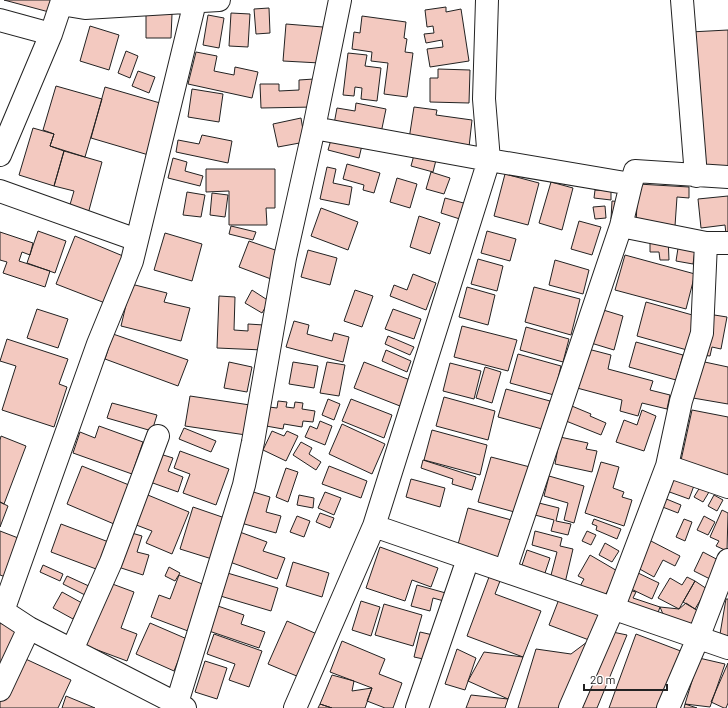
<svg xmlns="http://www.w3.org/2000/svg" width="728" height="708" viewBox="0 0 728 708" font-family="Barlow,sans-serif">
<rect width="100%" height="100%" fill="#fff"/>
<path fill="#f3c9c0" stroke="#222" d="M4 0H52L49 12Z
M446 7V12L461 9 469 61 430 67 427 49 443 47 442 40 426 43 424 34 434 33 433 26 427 27 425 10Z
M269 8 270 33 256 34 254 9Z
M231 13 250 14 248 47 229 46Z
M146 14H172L171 38H146Z
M208 15 224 18 219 48 203 45Z
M362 16 406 22 404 38 407 39 405 52 413 53 407 97 384 94 388 63 371 61 372 52 352 49 354 32 360 33Z
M286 24 323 27 320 63 283 61Z
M90 26 119 35 109 70 80 61Z
M728 30V171L702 172 690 32Z
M126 51 138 56 130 78 118 73Z
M196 52 217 56 214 71 234 75 235 67 258 72 252 98 188 84Z
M348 53 367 55 365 66 381 68 377 101 361 99 362 88 355 87 354 96 343 95Z
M438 69 470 70 469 103 430 102V78H438Z
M138 71 155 77 149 93 132 86Z
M314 79V107L261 108 260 84H279V91L299 90V80Z
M56 86 102 99 85 157 50 146 54 134 43 130Z
M105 87 160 103 152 156 91 138Z
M192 89 223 94 219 122 188 117Z
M356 103 386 109 381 133 334 124 337 108 355 111Z
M414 107 437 110 436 115 472 120 469 147 409 139Z
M301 118 305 142 278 147 273 124Z
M33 128 54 134 50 146 64 151 54 186 19 175Z
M333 133 363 141 359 158 328 150Z
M202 135 232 141 228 163 176 152 178 140 199 144Z
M64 151 102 162 88 214 69 208 74 191 54 186Z
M414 155 436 160 433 172 411 166Z
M173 158 187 162 185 171 203 176 200 186 168 178Z
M347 164 380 173 374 193 363 190 364 185 343 179Z
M327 167 336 169 333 183 352 187 349 205 320 199Z
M206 169H275V208H266L267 225H229V191L206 192Z
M431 172 450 178 444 194 426 189Z
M505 174 539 183 528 225 494 216Z
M397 178 417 184 410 208 390 202Z
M551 182 573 188 562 230 539 223Z
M638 184 689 187V198L677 197 675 226 636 224Z
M595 190 611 191V200L594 198Z
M187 192 205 195 201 217 183 215Z
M212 193 228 195 225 217 210 215Z
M728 196V243H727L725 225 701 228 698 199Z
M445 198 471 205 466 221 441 213Z
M612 201 623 202 620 220 611 219Z
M605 206 606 218 595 219 593 207Z
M321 208 358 222 348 250 311 236Z
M419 216 440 223 430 254 410 247Z
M579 221 601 227 592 255 571 249Z
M231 226 256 232 253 240 229 234Z
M38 231 66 241 55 273 27 263Z
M487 231 516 239 510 261 481 253Z
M0 232 33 243 30 255 22 252 19 261 50 271 45 287 3 273 7 262 0 260Z
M165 233 202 244 192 281 154 270Z
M75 236 123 256 105 303 56 284Z
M650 236H668L669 260H660L659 252H650Z
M249 241 281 252 271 279 239 267Z
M679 242 696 244 693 264 676 261Z
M308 250 337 258 330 285 301 277Z
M625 255 695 274 686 309 615 290Z
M478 259 503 266 497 291 471 284Z
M555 260 589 270 583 294 549 285Z
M413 274 436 283 426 310 390 296 394 285 407 290Z
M131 284 167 293 164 302 190 308 181 341 121 326Z
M467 287 495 295 488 325 459 317Z
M534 287 580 299 571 335 525 322Z
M252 290 269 301 262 313 245 303Z
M355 290 373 296 362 327 344 321Z
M219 296 235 297 234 330 248 331V324L264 325 263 350 217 348Z
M646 302 696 316 687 350 637 336Z
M37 309 68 319 58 348 27 338Z
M393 309 421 319 414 339 385 329Z
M600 309 623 316 614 350 591 343Z
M708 314 727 317 721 349 712 347 710 356 701 355Z
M294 321 309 325 307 334 332 341 334 333 349 337 343 362 286 347Z
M462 326 517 340 508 371 454 357Z
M526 327 569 339 563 362 520 350Z
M113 334 188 360 178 386 105 359Z
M388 336 414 347 410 355 385 344Z
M7 339 68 359 59 384 67 387 54 427 2 410 16 366 0 361Z
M636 342 683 355 676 380 629 367Z
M588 349 611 355 608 369 653 381 650 390 670 395 667 409 642 403 638 416 620 411 622 400 577 388Z
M386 350 411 361 407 372 382 361Z
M518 354 561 366 554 395 510 383Z
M700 361 728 367V404L693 398Z
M229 362 252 367 247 392 224 388Z
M293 362 318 366 314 388 289 384Z
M327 362 345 365 339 396 320 393Z
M364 362 410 380 400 406 354 388Z
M450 363 481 371 474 399 443 391Z
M485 367 501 372 492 403 476 398Z
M506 389 550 401 542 429 498 417Z
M190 396 250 405 246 435 185 426Z
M444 397 495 411 488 440 436 426Z
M328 399 340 404 334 420 322 415Z
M351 399 392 415 384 438 342 421Z
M278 401 287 402 286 407 294 408 295 402 303 403 302 409 315 411 313 422 303 421 302 427 284 424 283 429 266 426 269 407 277 408Z
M112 403 157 415 152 431 107 418Z
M567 404 591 414 590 416 606 423 601 435 561 419Z
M642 410 656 416 644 451 616 442 624 420 637 425Z
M692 410 728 417V475L680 465Z
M320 421 332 426 325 445 305 437 310 426 317 429Z
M342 424 385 444 372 474 329 454Z
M99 426 143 442 132 474 73 453 80 432 95 438Z
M184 428 216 441 211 452 179 439Z
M432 430 487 445 480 475 424 460Z
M272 431 284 436 287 431 298 436 286 461 263 450Z
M1 436 26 446 4 504 0 502V440Z
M560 437 588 443 586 449 597 451 592 472 555 464Z
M301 442 312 448 309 454 321 462 316 470 293 455Z
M180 451 229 469 216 505 183 493 190 474 174 468Z
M160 454 173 458 168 471 183 477 178 492 150 482Z
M491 457 530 467 518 513 478 502Z
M423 460 476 477 472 490 452 484 453 479 421 468Z
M601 462 619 467 613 488 624 492 622 497 632 500 624 526 585 513Z
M82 466 129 485 114 524 67 504Z
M329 466 367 481 361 498 322 484Z
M286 468 298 472 288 502 276 497Z
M671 474 695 483 689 499 664 490Z
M549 476 584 486 574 523 564 520 568 503 544 496Z
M411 479 445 488 440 507 406 497Z
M700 487 709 492 703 502 694 497Z
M250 491 270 497 266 512 281 516 276 533 241 523Z
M325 492 341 498 334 515 318 508Z
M143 493 189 512 172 554 146 543 152 531 131 523Z
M299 495 314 498 313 508 297 505Z
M714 495 723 500 717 511 708 506Z
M664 498 681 505 678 513 660 506Z
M0 502 8 506 0 527Z
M539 503 559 508 556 521 571 524 568 535 551 531 554 520 535 515Z
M193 507 225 518 212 559 180 549Z
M468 508 515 521 504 561 457 548Z
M722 510 728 513 727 551 716 546 719 541 710 537Z
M320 513 334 518 330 528 316 522Z
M297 516 310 521 304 537 290 532Z
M704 516 715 522 708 535 697 530Z
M594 519 621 529 617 539 596 530 597 526 592 524Z
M684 519 692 522 685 541 676 537Z
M61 524 114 544 104 572 51 552Z
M0 531 26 541 11 579 0 575Z
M125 531 142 536 137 552 149 555 143 575 115 566Z
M237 531 267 542 263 551 285 558 277 579 227 561Z
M535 531 562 538 560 546 573 549 565 583 550 579 557 552 532 545Z
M587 531 596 535 591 545 582 541Z
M649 540 680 556 675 566 663 560 654 577 636 567Z
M605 543 619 551 612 562 599 555Z
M380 547 438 568 431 587 412 580 405 601 366 588Z
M527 550 550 558 543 579 520 571Z
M703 552 722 562 712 580 694 571Z
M590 555 619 572 601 602 579 588 584 579 578 576Z
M293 562 329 573 322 597 286 586Z
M43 565 63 574 60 581 40 572Z
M169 567 180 573 175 581 165 576Z
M224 572 278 588 271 611 217 595Z
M636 572 659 583 652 599 629 588Z
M179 575 205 585 188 631 151 617 159 595 170 599Z
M67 576 91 587 87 596 63 584Z
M489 577 500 581 495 594 541 611 523 657 467 636Z
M687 577 695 581 679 609 658 598 670 578 682 585Z
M695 581 707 589 695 609 683 602Z
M107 582 134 592 121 628 137 634 127 661 84 645Z
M417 585 453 595 451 603 433 598 430 611 411 606Z
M625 589 636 592 633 598 660 607 655 621 618 608Z
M62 592 82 603 73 619 53 608Z
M561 594 609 611 597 643 549 625Z
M726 599H728V636L720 634Z
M361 601 380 607 371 636 352 630Z
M686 603 695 609 705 618 701 629 665 619 660 607 679 609Z
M384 604 422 615 413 646 375 635Z
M215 605 244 615 241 624 265 632 259 648 206 630Z
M287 621 317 634 299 677 268 664Z
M0 623 20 632 0 679Z
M150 623 187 639 174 671 136 654Z
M603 630 627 635 597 708H518L536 649 571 654Z
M420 632 433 635 428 660 414 657Z
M214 634 262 651 249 687 229 680 235 664 207 654Z
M636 634 699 658 672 708H609Z
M342 641 385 659 379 674 402 683 393 708H385L367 701 372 688 330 672Z
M457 649 476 658 465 690 445 684Z
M484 652 523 657 508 699 468 681Z
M17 655 71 680 58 708H0V691Z
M699 658 725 664 710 707 685 704Z
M205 661 227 668 217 699 195 692Z
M728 663V703L726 708H724L711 702Z
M332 675 354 681 352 691 372 688 365 708H332L320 704Z
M471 695 508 699 505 708H466Z
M66 696 95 708H62Z
M320 704 332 708H318Z
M685 704 697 708H684Z"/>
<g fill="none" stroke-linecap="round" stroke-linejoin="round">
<defs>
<path id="street" d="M682 0 696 176
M0 20 51 34
M314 128 489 160 631 184 621 226 505 571
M0 155 51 34 61 4 85 8 219 0
M631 184 635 171 728 177
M0 191 137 240
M621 226 706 243H728
M667 466 728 487
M374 526 728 648
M0 609 29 628 185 708
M3 611 98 344 132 261 195 2
M72 650 111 562 158 436
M0 690 29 628
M177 703 244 485 253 442 285 258 314 128 340 0
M295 708 374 526 489 160 484 99 487 0
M417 708 468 559
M570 708 613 609 667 466 681 401 702 333 706 243
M668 708 698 638 728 560"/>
</defs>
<use href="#street" stroke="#222" stroke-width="24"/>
<use href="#street" stroke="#fff" stroke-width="22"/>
</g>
<path d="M584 684v6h83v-6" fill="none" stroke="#222222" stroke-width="2"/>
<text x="590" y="684" font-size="12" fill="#222222" stroke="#ffffff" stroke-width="3" paint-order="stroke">20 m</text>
</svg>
